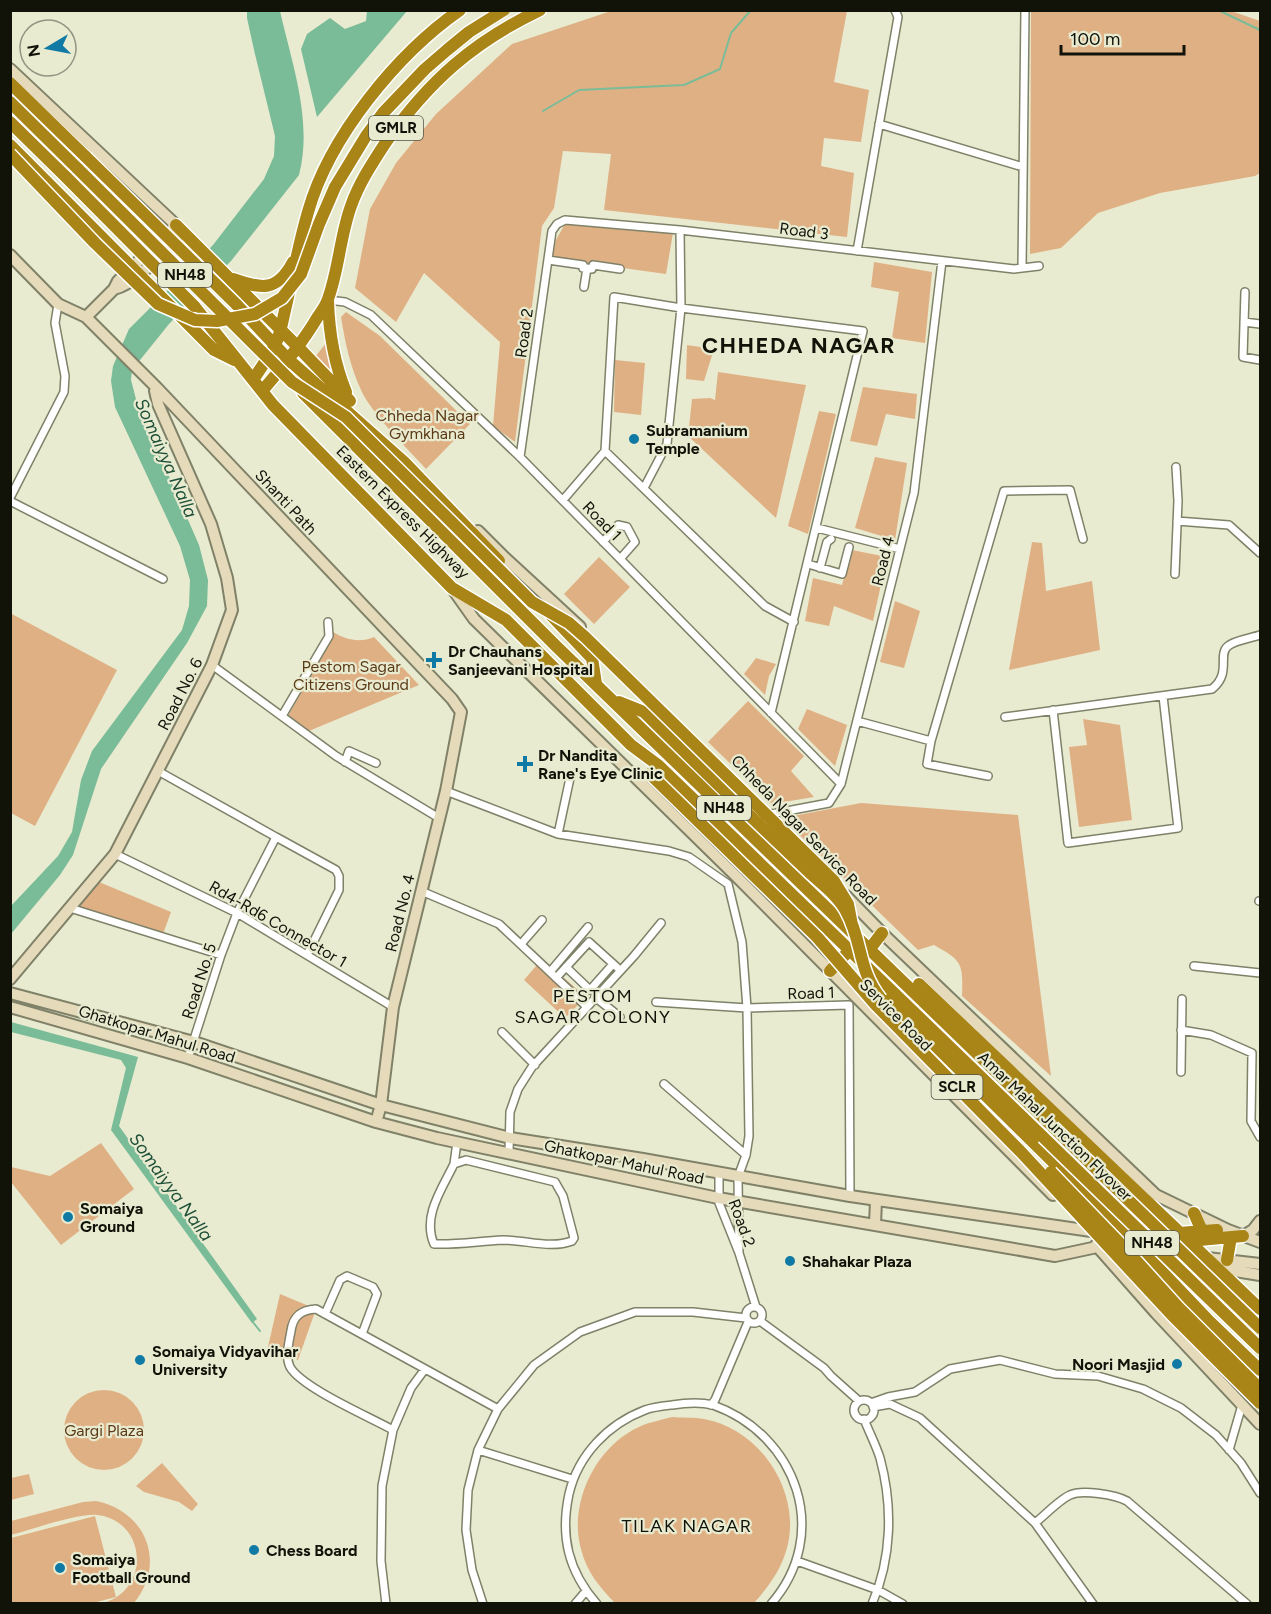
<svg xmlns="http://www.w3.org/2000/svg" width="1271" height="1614" viewBox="0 0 1271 1614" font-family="Figtree,sans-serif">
<rect width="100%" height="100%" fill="#e8ebd0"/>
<path fill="#e0b085" d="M611 11H847L834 82 869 90 861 142 824 138 821 166 854 173 847 237 604 210 611 154 563 151 554 208 542 226 515 442 493 426 500 342 424 273 396 322 355 288 370 209 396 163 436 114 512 44Z
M1231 11 1260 21V173L1255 176 1160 193 1098 213 1061 248 1030 254 1031 11Z
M566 222 673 233 666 274 551 258 556 240Z
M874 262 932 272 925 343 892 338 899 292 871 287Z
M346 312 380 336 470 424 426 469C408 449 371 413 361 390 350 366 345 342 341 317Z
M326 343 334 375 315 357Z
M687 345 714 349 704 381 686 379Z
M615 360 645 363 641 415 614 412Z
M718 372 806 385 776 518 688 436 692 399 710 398 715 400Z
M863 387 917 394 915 419 886 414 877 446 850 441Z
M819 411 836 414 808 534 788 526Z
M875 457 907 463 895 540 855 528Z
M1032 542 1042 543 1046 591 1092 581 1100 650 1009 670Z
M852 550 887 557 873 621 834 606 829 626 805 621 813 578 842 585Z
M599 557 630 587 594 624 564 594Z
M895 601 920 611 904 668 880 662Z
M10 613 117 670 35 826 11 813Z
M333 632C346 640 360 643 374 637L419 685 309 731 288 716 331 640Z
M756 658 776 664 769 676 765 695 744 674Z
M748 701 804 756 791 771 814 797 772 804 708 742Z
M807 709 847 725 835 766 798 729Z
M1083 719 1120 725 1132 820 1079 827 1069 747 1087 745Z
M861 803 1018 815 1051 1076 962 996C963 964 963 961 934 945L918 950 782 818Z
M99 882 171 912 163 934 78 907Z
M542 959 586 997 565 1018 524 980Z
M101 1143 134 1189 61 1245 11 1182V1167L50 1176Z
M280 1294 316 1309 298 1360 268 1347Z
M64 1430a40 40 0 1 1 80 0a40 40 0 1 1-80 0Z
M672 1417C682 1418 694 1417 704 1419 761 1429 802 1493 787 1548 781 1570 769 1586 754 1603H615C600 1588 586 1571 581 1549 568 1503 596 1445 641 1426 650 1422 662 1420 672 1417Z
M162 1463 198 1504 192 1511 179 1502 144 1492 136 1486Z
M29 1474 34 1494 11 1500V1478Z
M96 1501C146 1511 167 1563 134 1603H103C152 1589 146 1520 97 1515 79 1513 30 1530 11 1535V1521L83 1502Z
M95 1516 116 1597 93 1603H11V1538Z"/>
<path fill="#7abb98" d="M247 11H280C292 64 313 121 299 175L231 261 169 324 132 370 131 380 137 403 199 545 208 580 207 606 187 643 101 769 73 855 60 875 11 934V906L58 856 72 832 81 780 92 751 182 630 189 606 190 580 180 546 115 407 111 381 113 366 129 329 213 245 264 179 274 156 275 136 254 50 247 18Z
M367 11H407L317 117 301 49 307 34 330 18 345 29 366 21Z
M11 1022 138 1057 119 1126 257 1319 252 1323 111 1130 126 1068 121 1060 11 1032Z"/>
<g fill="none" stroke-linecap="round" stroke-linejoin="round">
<path stroke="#7abb98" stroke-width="2" d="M1218 10 1260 30
M543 111 579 90 684 85 720 69 731 33 751 10
M252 1321 260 1331"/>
<defs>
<path id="street" d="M879 124 1023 167
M857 251 898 17 895 10
M548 260 583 265V268L592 269 593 265 620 269
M1022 268 1025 10
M584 287 587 268
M1245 292 1243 357 1260 360
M328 300 345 302 371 315 520 457 841 784
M1244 322 1260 324
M605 451 765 606 794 622
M520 457 552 231 557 224 565 220 680 230 1014 269 1039 266
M644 488 667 444 681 308 680 230
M10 498 64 392 65 376 55 323 58 304
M563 500 605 451 614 297 681 308 863 331 771 713
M10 501 163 579
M1177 521 1229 525 1260 553
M817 528 900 549
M603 542 618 525 627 527 635 542 620 559
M808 564 842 574 849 547
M820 568 827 542 831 539
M1175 574 1178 501 1176 467
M212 665 336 756 439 818
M1053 710 1068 843 1178 828 1163 696
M282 716 329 636 328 622
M1005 717 1212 689C1232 673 1217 655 1228 646 1235 640 1252 638 1260 635
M857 721 931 741
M345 762 349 751 376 763
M158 771 276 837 237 913 221 955 188 1058
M988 776 927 764 931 741 1004 491 1070 490 1083 539
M446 791 558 834 669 851 689 857 728 884 742 942 747 1008 749 1136 746 1155 738 1177 739 1253
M771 814 829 803 841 784 914 493 942 261
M558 834 570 778
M276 837 336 870 339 876V890L307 955
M115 854 237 913 393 1007
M421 891 499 924 586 1006
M1259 901H1260
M70 908 221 955
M521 944 542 920
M1194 966 1260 973
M566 967 590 990 613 964
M550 972 588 927
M556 978 589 942 620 970
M595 997 620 1017
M656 1002 747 1008 849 1005 850 1196
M1181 1030 1211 1035 1252 1053 1251 1121 1260 1137
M502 1032 535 1065
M1181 1072 1182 999
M664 1084 746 1155
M509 1152 510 1112 518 1089 532 1067 634 956 661 923
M454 1164C442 1189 422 1216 434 1244 457 1245 480 1241 503 1240 526 1240 551 1249 572 1241L574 1238 563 1196 555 1182 466 1160 454 1164 457 1142
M719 1174V1203L739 1253 756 1307
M746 1315a8 8 0 1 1 16 0a8 8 0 1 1-16 0Z
M325 1314 340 1280 347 1276 373 1287 377 1294 362 1334
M760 1321 824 1368 831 1376 859 1401
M854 1410a10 10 0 1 1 20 0a10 10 0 1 1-20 0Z
M871 1403 888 1397 915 1392 950 1369 1000 1360 1055 1374 1098 1376 1143 1389 1181 1408 1216 1435 1241 1463 1260 1493
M711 1405 715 1400 748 1322
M873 1407 890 1404 920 1418 1035 1523 1093 1604
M864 1419C869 1432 876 1445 880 1458 893 1506 892 1558 872 1604
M393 1430C370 1417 302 1388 290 1367 285 1357 289 1342 291 1331 293 1316 301 1310 316 1309L498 1409
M478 1450 572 1479
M1229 1450 1242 1405
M1035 1523C1045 1515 1059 1500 1070 1495 1082 1489 1116 1495 1127 1501L1247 1604
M797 1561 878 1590 903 1604
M386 1604 381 1561 382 1486 393 1430 411 1388 425 1369
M483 1604 472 1570 466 1530 468 1490 478 1450 498 1409 534 1365 580 1332 635 1312H693L746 1318
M575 1604 586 1591
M597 1604C568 1571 560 1536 569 1494 578 1455 608 1424 645 1410 653 1407 663 1406 672 1405 684 1403 701 1402 713 1405 797 1435 832 1534 771 1604"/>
<path id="secondary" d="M10 69 176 225 118 281 114 289 86 317
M10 255 58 304 86 317 157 388 452 699 461 712 446 791 393 1007 381 1105 376 1122
M114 289C138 283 164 250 183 232
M478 531 505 558 580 627
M452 588 474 619 735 875 1053 1195
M846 896 882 933 1156 1195 1228 1230 1260 1242
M10 979 115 854 212 665 232 610 227 578 211 524 158 404 155 391 157 388
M10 993 194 1042 381 1105 510 1138 643 1159 850 1196 1098 1232
M10 1007 188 1058 376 1122 437 1138 718 1198 1055 1256 1097 1247 1113 1248
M875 1225 876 1200
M1243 1236 1253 1230 1260 1221
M1151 1243 1207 1258 1260 1264
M1096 1245 1156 1313 1260 1424
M1140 1251 1217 1268 1260 1275"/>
<path id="highway" d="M10 83 86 157
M10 102 78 169
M10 122 67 178
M10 145 214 350 234 360
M176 225 299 348 350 401
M233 279C262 289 277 292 293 262
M328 301C329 333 334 363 346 392
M236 304 289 360 404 462 499 561
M194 306 273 405 452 588 506 620 631 745 658 765 1043 1137
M253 380C260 369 269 357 275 345 281 333 283 318 286 306 293 274 299 243 308 212 329 137 397 54 460 10
M262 391C282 368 301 345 317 318 321 312 326 306 328 299 339 269 340 236 351 206 359 183 373 162 386 142 429 81 473 42 540 10
M303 393 556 646 1053 1127
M551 615 592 658 596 684
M619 702 644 712 745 811
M872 946 882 933
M830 971 846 954
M919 984 1260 1309
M877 985 890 1001 1130 1238 1207 1319 1260 1370
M1194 1213 1202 1231
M1179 1233 1217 1230
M1188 1241 1243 1236
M1227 1260 1231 1237"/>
</defs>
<use href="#street" stroke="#7f8168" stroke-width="10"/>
<use href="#secondary" stroke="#7f8168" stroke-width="14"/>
<use href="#highway" stroke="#fff" stroke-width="15"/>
<use href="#street" stroke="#fff" stroke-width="7"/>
<use href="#secondary" stroke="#e5dab9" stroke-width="10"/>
<use href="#highway" stroke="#a98416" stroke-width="12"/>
<defs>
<path id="highway-bridge" d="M10 154 95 243 158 304 195 320 217 321 255 314 282 298 301 274 319 224 335 187 366 136 383 113 425 69 447 50 469 32 504 10
M86 157 236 304
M78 169 292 382 346 417 532 602 569 623 585 637 834 881 848 904 852 925
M67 178 194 306
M650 774 817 937 876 1005 1021 1152 1172 1315 1260 1403
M745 811C767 832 789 853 811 874 823 885 838 896 846 911 863 941 857 969 881 999
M1053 1127 1260 1328
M1043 1137 1260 1348
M1051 1172 1131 1255 1179 1308 1260 1389"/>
</defs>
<use href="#highway-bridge" stroke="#fff" stroke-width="15" stroke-linecap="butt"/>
<use href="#highway-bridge" stroke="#a98416" stroke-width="12"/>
</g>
<g fill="#107aa4" stroke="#e8ebd0" stroke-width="2">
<circle cx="634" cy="439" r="6"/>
<path d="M431 651h6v6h6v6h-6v6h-6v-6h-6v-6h6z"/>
<path d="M522 755h6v6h6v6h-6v6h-6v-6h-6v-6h6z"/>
<circle cx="68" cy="1217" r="6"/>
<circle cx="790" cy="1261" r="6"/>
<circle cx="140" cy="1360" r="6"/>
<circle cx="1177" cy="1364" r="6"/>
<circle cx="254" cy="1550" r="6"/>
<circle cx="60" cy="1568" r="6"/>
</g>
<g text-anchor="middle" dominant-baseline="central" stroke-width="4.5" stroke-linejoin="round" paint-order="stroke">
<g fill="#e8ebd0" stroke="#525344" stroke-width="1.5">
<rect x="369" y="116" width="54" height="24" rx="4.5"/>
<rect x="158" y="263" width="54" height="24" rx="4.5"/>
<rect x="697" y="796" width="54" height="24" rx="4.5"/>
<rect x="931.5" y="1075" width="51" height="24" rx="4.5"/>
<rect x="1125" y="1231" width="54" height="24" rx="4.5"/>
</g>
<g font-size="15" font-weight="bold" fill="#111208">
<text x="396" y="128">GMLR</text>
<text x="185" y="275">NH48</text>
<text x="724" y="808">NH48</text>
<text x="957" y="1087">SCLR</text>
<text x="1152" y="1243">NH48</text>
</g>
<g font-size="16" fill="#111208" stroke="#e8ebd0">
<text transform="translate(804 231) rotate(7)">Road 3</text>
<text transform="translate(524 333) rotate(-82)">Road 2</text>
<text transform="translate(286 502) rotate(47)">Shanti Path</text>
<text transform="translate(403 512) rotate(45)">Eastern Express Highway</text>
<text transform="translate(602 521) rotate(46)">Road 1</text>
<text transform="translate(883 561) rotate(-76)">Road 4</text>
<text transform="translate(180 694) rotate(-63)">Road No. 6</text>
<text transform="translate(804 830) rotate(46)">Chheda Nagar Service Road</text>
<text transform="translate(400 913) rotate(-76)">Road No. 4</text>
<text transform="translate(278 924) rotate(30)">Rd4-Rd6 Connector 1</text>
<text transform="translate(199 981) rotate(-72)">Road No. 5</text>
<text transform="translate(811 993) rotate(-2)">Road 1</text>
<text transform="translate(896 1015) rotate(45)">Service Road</text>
<text transform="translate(157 1034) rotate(17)">Ghatkopar Mahul Road</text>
<text transform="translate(1055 1126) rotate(44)">Amar Mahal Junction Flyover</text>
<text transform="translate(624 1162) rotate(12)">Ghatkopar Mahul Road</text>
<text transform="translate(742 1223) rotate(70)">Road 2</text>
</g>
<g font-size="16" fill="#5b3916" stroke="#e8ebd0">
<text x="427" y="415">Chheda Nagar<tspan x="427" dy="18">Gymkhana</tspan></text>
<text x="351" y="666">Pestom Sagar<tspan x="351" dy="18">Citizens Ground</tspan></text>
<text x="104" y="1430">Gargi Plaza</text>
</g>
<g font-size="16" font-weight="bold" fill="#111208" stroke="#e8ebd0" text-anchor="start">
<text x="646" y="430">Subramanium<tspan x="646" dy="18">Temple</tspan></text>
<text x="448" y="651">Dr Chauhans<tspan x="448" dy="18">Sanjeevani Hospital</tspan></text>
<text x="538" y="755">Dr Nandita<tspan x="538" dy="18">Rane's Eye Clinic</tspan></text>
<text x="80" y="1208">Somaiya<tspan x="80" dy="18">Ground</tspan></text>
<text x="802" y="1261">Shahakar Plaza</text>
<text x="152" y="1351">Somaiya Vidyavihar<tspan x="152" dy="18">University</tspan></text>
<text x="1165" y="1364" text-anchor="end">Noori Masjid</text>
<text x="266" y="1550">Chess Board</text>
<text x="72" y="1559">Somaiya<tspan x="72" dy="18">Football Ground</tspan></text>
</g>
<g font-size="18" font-style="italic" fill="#1e5038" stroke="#e8ebd0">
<text transform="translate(166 458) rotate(66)">Somaiyya Nalla</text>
<text transform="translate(171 1187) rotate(54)">Somaiyya Nalla</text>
</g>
<g font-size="18" letter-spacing="1.5" fill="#111208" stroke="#e8ebd0">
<text x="593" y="996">PESTOM<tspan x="593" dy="21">SAGAR COLONY</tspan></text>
<text x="687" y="1526">TILAK NAGAR</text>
</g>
<g font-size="22" font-weight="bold" letter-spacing="1.5" fill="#111208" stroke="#e8ebd0">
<text x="799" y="345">CHHEDA NAGAR</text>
</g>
</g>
<rect width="1271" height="1614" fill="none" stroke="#111208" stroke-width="24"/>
<g transform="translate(48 48) rotate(260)"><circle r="28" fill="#e8ebd0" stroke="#929480" stroke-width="1.5"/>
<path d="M0-4.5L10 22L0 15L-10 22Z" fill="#107aa4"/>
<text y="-9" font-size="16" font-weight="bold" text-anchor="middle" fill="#111208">N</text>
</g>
<path d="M1061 45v9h123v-9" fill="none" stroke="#111208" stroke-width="3"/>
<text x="1070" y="45" font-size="18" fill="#111208" stroke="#e8ebd0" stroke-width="4.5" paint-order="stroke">100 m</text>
</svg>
